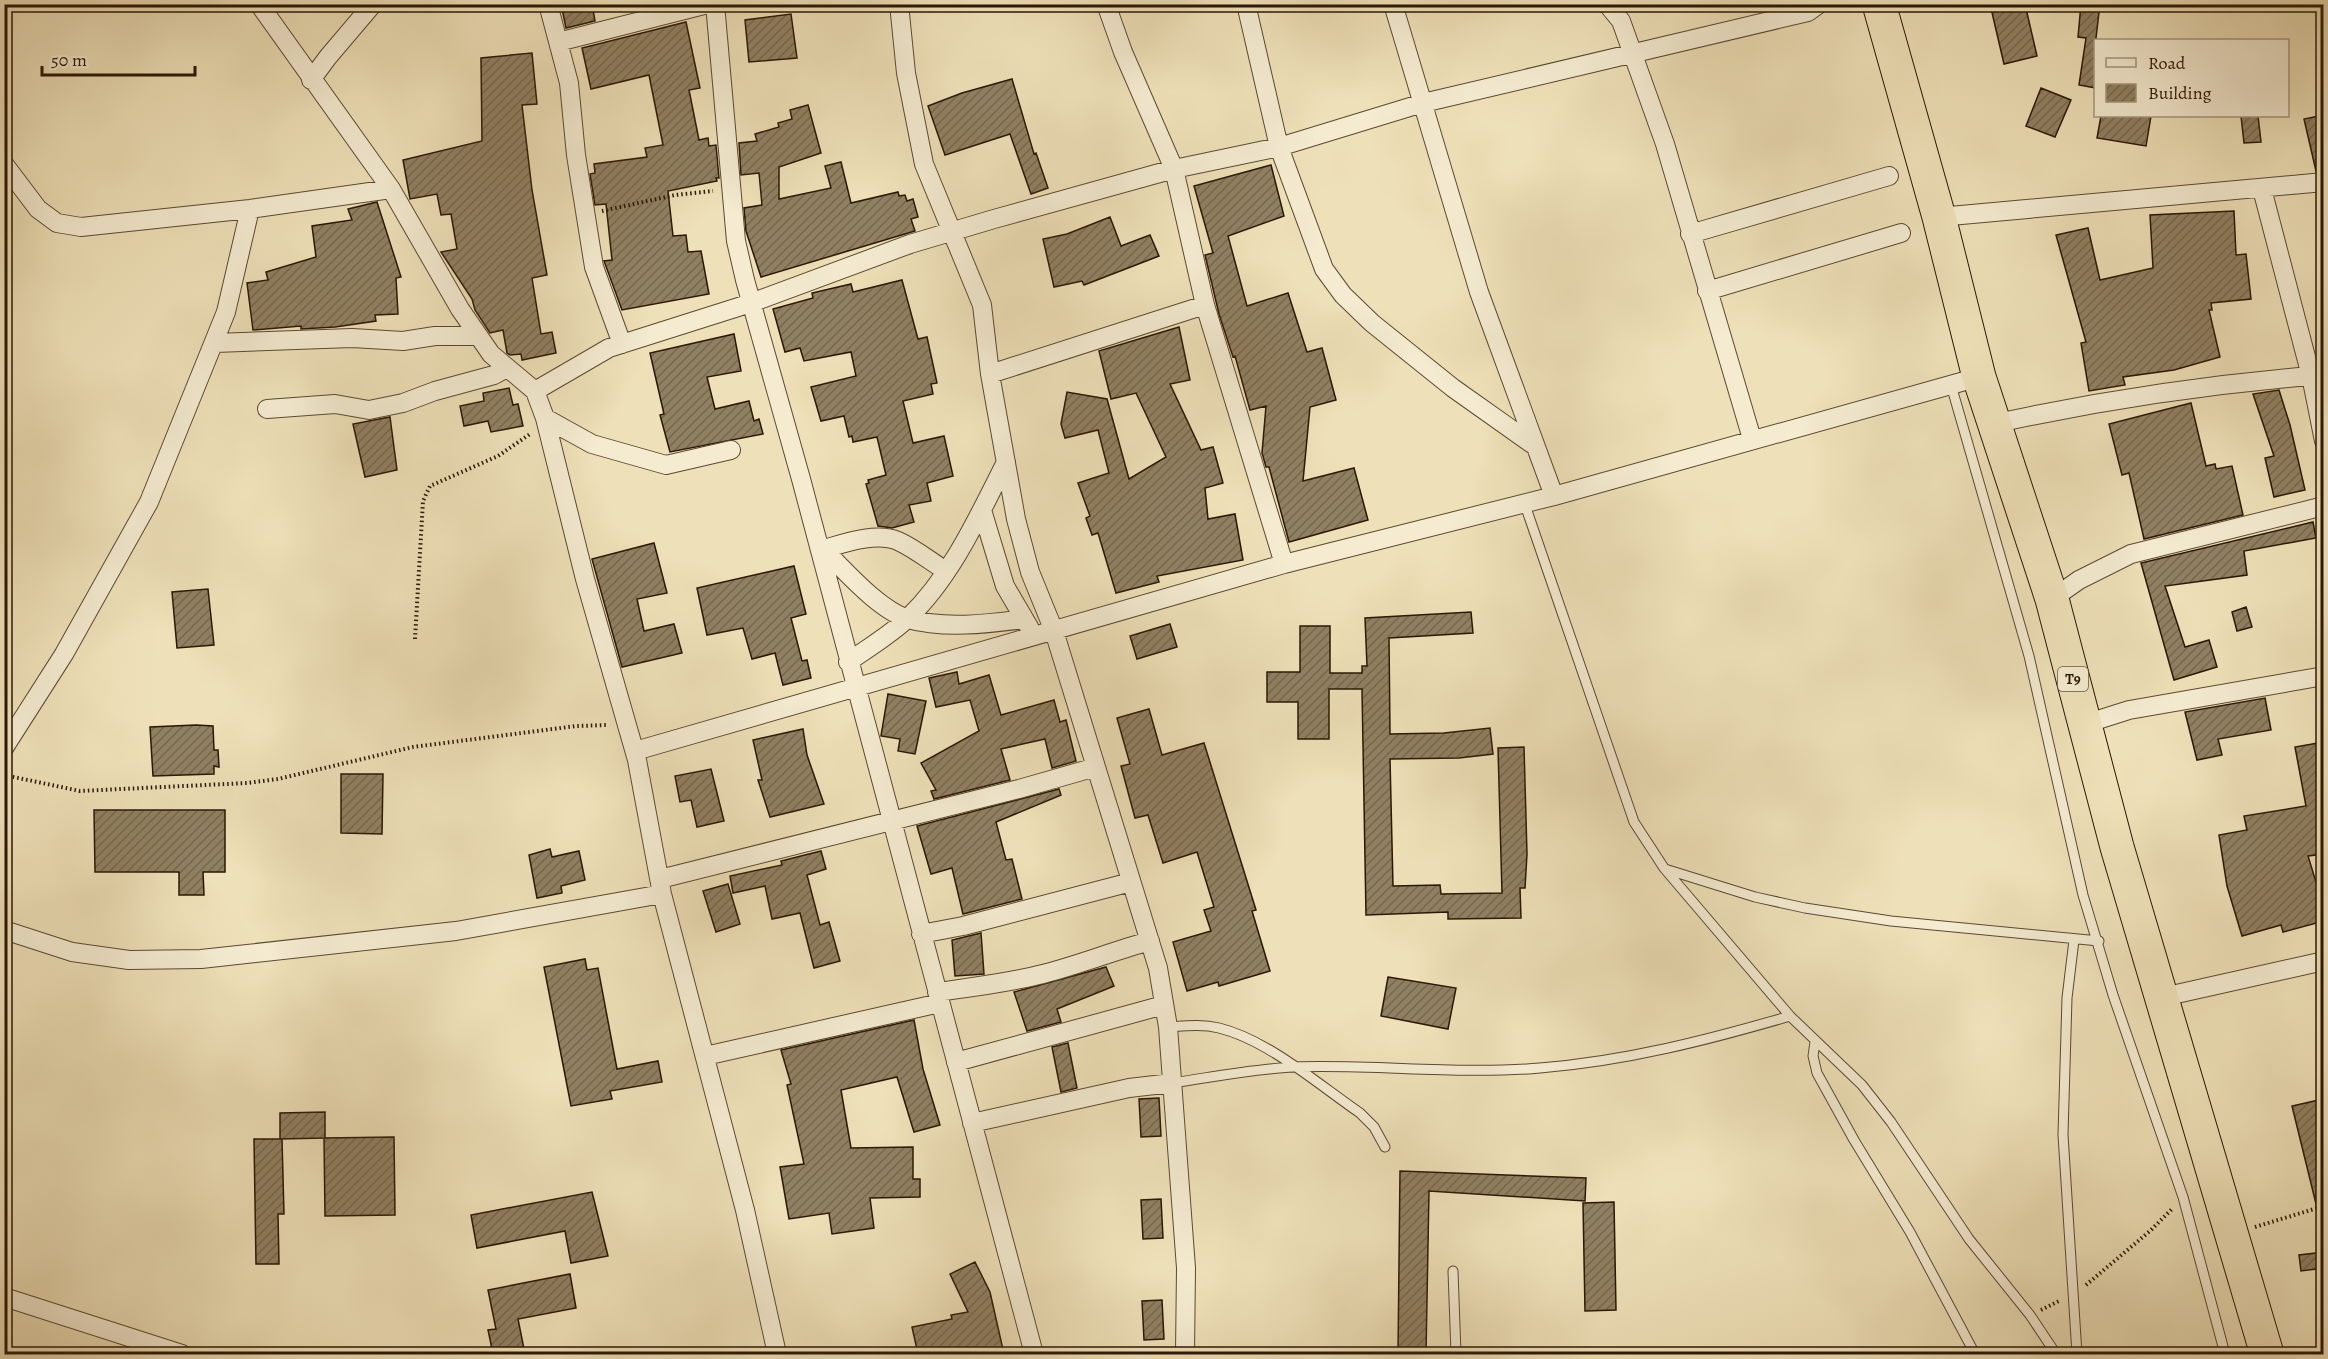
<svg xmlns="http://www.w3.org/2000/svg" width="2328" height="1359" viewBox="0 0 2328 1359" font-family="Alegreya,serif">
<defs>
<pattern id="building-hatch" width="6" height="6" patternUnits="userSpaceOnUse" patternTransform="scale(1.5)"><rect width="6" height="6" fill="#908062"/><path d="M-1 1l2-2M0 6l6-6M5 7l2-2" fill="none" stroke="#76684f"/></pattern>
</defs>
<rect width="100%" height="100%" fill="#eee0b8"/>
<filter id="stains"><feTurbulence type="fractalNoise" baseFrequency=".00333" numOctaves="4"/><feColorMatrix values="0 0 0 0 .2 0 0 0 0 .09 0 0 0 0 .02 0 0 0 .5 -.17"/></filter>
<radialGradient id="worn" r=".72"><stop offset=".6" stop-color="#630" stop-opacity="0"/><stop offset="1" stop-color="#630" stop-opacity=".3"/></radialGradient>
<path fill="url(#building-hatch)" stroke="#2b1704" stroke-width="1.5" d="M561 4H592L595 21 566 28Z
M1990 4H2025L2037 56 2004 64Z
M2081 4H2100L2096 38V88L2079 85 2086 38 2078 37Z
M791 14 797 58 749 62 745 20Z
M686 22 700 88 689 90 699 140 708 138 709 146 716 145 719 178H716L717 181 668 191 673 236 686 235 688 252 701 251 709 294 622 310 604 261 612 260 606 204 595 205 590 174 595 173 594 164 647 157 645 148 663 145 649 75 591 89 582 48Z
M532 53 537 104 522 105 532 190 547 275 532 278 541 334 552 332 556 353 522 360 521 354 510 355 507 353 503 330 490 333 475 310 472 299 441 252 457 249 451 214 441 215 437 194 410 199 403 160 482 141 481 58Z
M1012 79 1034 154 1036 153 1048 188 1031 194 1010 134 945 155 928 106 962 93Z
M2041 88 2071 100 2055 137 2026 126Z
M808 105 821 153 779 167V199L831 188 825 166 841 162 851 203 898 192 899 196 905 195 907 201 913 199 918 217 911 219 915 231 761 277 746 231 744 208 762 205 759 173 741 175 739 143 757 141 755 134 779 127 778 123 792 119 790 110Z
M2324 115V171H2316L2304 119Z
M2101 116H2151L2146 146 2097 138Z
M2241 116H2258L2261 142 2244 143Z
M1271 165 1284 216 1228 236 1247 306 1288 293 1307 352 1322 348 1336 400 1310 407 1303 481 1354 468 1368 520 1289 542 1269 467H1266L1262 453 1266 406 1250 410 1235 356 1233 357 1219 314 1205 255 1213 253 1194 186Z
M377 202 401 277 396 278 398 314 375 315 376 321 335 327 301 329V326L253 330 247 283 268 280 266 272 316 257 312 226 352 220 348 209Z
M2234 211 2236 255 2246 254 2251 299 2211 303 2212 310H2209L2220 357 2174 370 2123 377 2125 385 2089 391 2081 343 2086 342 2056 235 2088 228 2100 280 2153 268 2150 215Z
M1110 217 1121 246 1150 235 1159 256 1084 285 1082 281 1054 287 1043 239 1067 234Z
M902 280 918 339 927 337 937 383 931 384 933 394 903 401 913 443 944 436 953 476 927 483 931 501 909 505 914 522 892 528 878 526 866 484 869 483 868 480 886 475 877 437 853 442 852 436 849 437 844 416 821 421 811 387 856 376 851 352 804 361 800 348 785 352 773 309 813 298 812 293 851 284 853 292Z
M1179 327 1190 380 1170 384 1201 450 1213 447 1223 483 1205 488 1208 519 1235 514 1243 560 1157 576 1159 582 1116 593 1098 533 1092 535 1086 518 1090 516 1078 483 1109 473 1098 430 1065 438 1061 424 1067 392 1107 399 1129 479 1166 457 1136 393 1111 399 1099 351Z
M734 334 741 371 707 377 715 409 749 401 754 421 759 419 763 434 670 452 660 415 664 414 650 353Z
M509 388 513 405 518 404 523 426 491 432 488 421 464 426 460 406 484 401 483 393Z
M2279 390 2290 425 2305 490 2274 497 2265 458 2274 456 2253 394Z
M2191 403 2206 466 2215 464 2216 469 2232 466 2243 515 2144 539 2129 473 2122 475 2109 424Z
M390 417 397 470 365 477 353 424Z
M2313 522 2316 538 2244 551 2247 575 2165 586 2185 647 2209 640 2217 667 2174 680 2141 563Z
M654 543 667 593 637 599 644 631 674 624 682 653 622 667 592 559Z
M794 566 806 614 791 618 802 661 807 660 811 678 783 685 775 653 752 659 743 628 707 635 697 588Z
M208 589 214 645 177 648 172 592Z
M2246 607 2252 627 2237 631 2232 612Z
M1471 612 1473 633 1389 638 1390 734 1444 733 1490 728 1493 754 1459 758 1390 759 1393 886 1440 885 1441 894 1502 893 1498 748 1524 747 1527 854 1525 888H1520L1521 918 1448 919V912L1366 915 1362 689H1329V739H1298V702H1267V672H1300V626H1330V673H1362V666H1367L1365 618Z
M1170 624 1177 647 1137 659 1130 636Z
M957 672 959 684 989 675 1001 715 1054 700 1060 722 1066 720 1076 761 1052 768 1045 739 1001 749 1010 780 934 799 931 791 936 790 921 763 979 731 970 700 936 707 929 678Z
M888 694 926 701 915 754 898 751 900 739 881 736Z
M2265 698 2271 730 2218 739 2222 755 2197 760 2185 712Z
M1149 709 1162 755 1204 743 1256 910 1252 911 1270 971 1219 986 1218 982 1187 991 1173 942 1211 931 1204 910 1214 907 1197 852 1163 863 1148 815 1135 818 1121 766 1130 764 1117 718Z
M196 725 213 726 214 750H218L219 767 214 766V774L153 776 150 727Z
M803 729 807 755 824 804 770 817 758 780H762L753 740Z
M2324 742V854L2308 856 2324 908V921L2283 932 2281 925 2242 936 2227 886 2219 835 2247 830 2244 816 2306 806 2295 747Z
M711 769 724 821 697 827 691 800 680 802 675 776Z
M341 774H383L382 834 341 833Z
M1059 789 1061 795 996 822 1006 860 1012 859 1022 899 963 914 952 868 931 874 917 826Z
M94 810H225V872H203L204 895H179V872H95Z
M550 849 552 857 579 851 585 880 561 886 562 893 537 898 529 855Z
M821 851 826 869 807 875 820 925 829 922 840 961 814 968 800 913 772 919 765 886 733 893 730 876 782 865 781 861Z
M728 884 740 924 716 932 703 891Z
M981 933 984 974 955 976 952 940Z
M585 959 587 970 598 968 617 1069 658 1061 662 1082 610 1091 612 1099 571 1106 544 967Z
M1106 967 1114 986 1057 1009 1061 1022 1027 1031 1014 992Z
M1388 977 1456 988 1448 1029 1381 1016Z
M914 1020 923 1069 940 1125 914 1132 897 1077 841 1090 851 1148 913 1147V1179H920V1197L870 1198 874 1228 832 1234 829 1213 789 1219 780 1167 804 1164 787 1085 791 1084 781 1050Z
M1068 1043 1077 1088 1061 1092 1052 1047Z
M1159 1098 1161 1136 1141 1137 1139 1099Z
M2319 1100 2324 1120V1212H2318L2292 1106Z
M325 1112V1138L280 1139V1113Z
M394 1137 395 1215 325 1216 324 1138Z
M254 1139H282L284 1214H278L279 1264H256Z
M1400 1171 1586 1178 1585 1201 1429 1191 1426 1354H1398Z
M592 1192 608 1256 571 1263 565 1231 477 1248 471 1215Z
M1161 1199 1163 1238 1143 1239 1141 1200Z
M1614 1202 1616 1310 1585 1311 1583 1203Z
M2324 1252V1268L2301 1271 2299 1255Z
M975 1262 990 1292 1004 1354H918L912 1327 952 1319 951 1315 968 1312 950 1274Z
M570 1274 576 1308 518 1319 525 1354H493L488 1330 496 1329 488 1290Z
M1162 1300 1164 1339 1144 1340 1142 1301Z"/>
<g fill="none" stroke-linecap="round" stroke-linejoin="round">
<defs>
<path id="lane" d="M1951 385 2029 656 2083 895 2113 995 2183 1197 2225 1354
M1524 502 1634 822 1664 868 1790 1016 1862 1085 1891 1122 1969 1239 2030 1315 2056 1354
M1665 869 1755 897 1805 908 1891 921 2099 941
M2074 940 2067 998 2063 1135 2077 1354
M1168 1027C1185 1026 1202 1024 1219 1028 1268 1040 1319 1085 1360 1113L1374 1127 1385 1147
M1815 1042 1813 1056 1817 1073 1854 1140 1910 1232 1975 1354
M1172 1083C1213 1077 1253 1069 1294 1067 1376 1064 1458 1075 1540 1068 1626 1061 1708 1040 1790 1016
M1453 1271 1456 1354"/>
<path id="street" d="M259 4 391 189 460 309 491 354 535 391 545 418 585 579 637 760 662 894 745 1210 777 1354
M548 4 569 83 576 155 594 267 622 344
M715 4 736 241 745 280 801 479 1034 1354
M899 4 906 73 924 164 982 305 990 374 1016 519 1030 572 1054 631 1158 968 1168 1027 1186 1268 1185 1354
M1106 4 1123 52 1174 169 1205 305 1284 564
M1246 4 1279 147 1324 269 1343 295 1372 323 1453 388 1535 446
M1393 4 1479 292 1554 496
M1607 4 1621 21 1665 144 1752 439
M558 42 708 4
M311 80 328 57 373 4
M4 164 38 209 57 223 81 227 250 209 391 189
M2262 189 2311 376 2324 441
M1939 217 2324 182
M1690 234 1889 176
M1707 291 1901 233
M215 343 352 338 403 341 435 336H478
M990 374 1205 305
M535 391 609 348 751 303 910 244 994 219 1174 169 1279 147 1423 103 1808 12 1819 4
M267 409 335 404 369 410 403 403 435 391 494 375 507 368
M545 418 592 444 666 465 731 450
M1993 424C2098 401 2204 385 2311 376
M982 510 1005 586 1029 627
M819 545C842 567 877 609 908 619 944 629 987 624 1024 619
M824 549C845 543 876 532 898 541 914 548 930 561 946 571
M2052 599 2079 580 2131 554 2324 506
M848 662C868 648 890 635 908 618 952 576 979 515 1006 462
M2085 724 2129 710 2324 676
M4 748 64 654 149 502 226 312 250 209
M635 751 1284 564 1554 496 1979 377
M660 879 1019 789 1096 767
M4 930 72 952 129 960 201 959 456 931 662 894
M921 934 963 926 1131 882
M937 992C973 987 1008 983 1043 974 1079 965 1113 951 1150 941
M2163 997 2324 961
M705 1056 940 1003
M956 1062 1164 1005
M972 1123 1129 1088 1172 1083
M4 1297 182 1354"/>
<path id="highway" d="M1879 4 1939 217 1979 377 2052 599 2117 847 2267 1354"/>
</defs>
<use href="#lane" stroke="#5c4931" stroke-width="11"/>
<use href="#street" stroke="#5c4931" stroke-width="20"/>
<use href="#highway" stroke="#2b1704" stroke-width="35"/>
<path stroke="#2b1704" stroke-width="4" stroke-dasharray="1.5 3" stroke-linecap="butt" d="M602 211 675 195 713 191
M415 639 423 501 430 486 498 456 530 434
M4 775 80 791 247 783 278 779 413 747 576 726 608 725
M2255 1227 2324 1206
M2086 1285 2150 1231 2172 1209
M2041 1310 2061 1300"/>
<use href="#lane" stroke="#f4ebd1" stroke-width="9"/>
<use href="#street" stroke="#f4ebd1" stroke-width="18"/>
<use href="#highway" stroke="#eee0b8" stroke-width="33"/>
</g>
<g text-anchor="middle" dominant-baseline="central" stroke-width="6" stroke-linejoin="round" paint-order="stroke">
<rect fill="#f4ebd1" stroke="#675742" stroke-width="1.5" x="2058" y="667" width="30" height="24" rx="4.5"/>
<g font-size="15" font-weight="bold" fill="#2b1704">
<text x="2073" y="679">T9</text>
</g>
</g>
<rect width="2328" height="1359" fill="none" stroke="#eee0b8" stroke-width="24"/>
<rect x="6" y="6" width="2316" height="1347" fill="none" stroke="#2b1704" stroke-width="3"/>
<rect x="12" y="12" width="2304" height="1335" fill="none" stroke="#2b1704" stroke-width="1.5"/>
<rect x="2094" y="39" width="195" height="78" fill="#f4ebd1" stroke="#a4967f" stroke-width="1.5"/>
<rect x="2106" y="58" width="30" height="9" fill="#f4ebd1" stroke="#a4967f" stroke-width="1.5"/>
<text x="2148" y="69" font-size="18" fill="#2b1704">Road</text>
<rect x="2106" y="84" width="30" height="18" fill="url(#building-hatch)" stroke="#a4967f" stroke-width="1.5"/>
<text x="2148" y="99" font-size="18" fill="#2b1704">Building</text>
<path d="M42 66v9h153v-9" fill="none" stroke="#2b1704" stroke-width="3"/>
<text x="51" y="66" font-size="18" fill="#2b1704" stroke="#f4ebd1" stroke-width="4.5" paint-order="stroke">50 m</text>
<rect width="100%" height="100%" filter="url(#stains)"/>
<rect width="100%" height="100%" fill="url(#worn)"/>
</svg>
